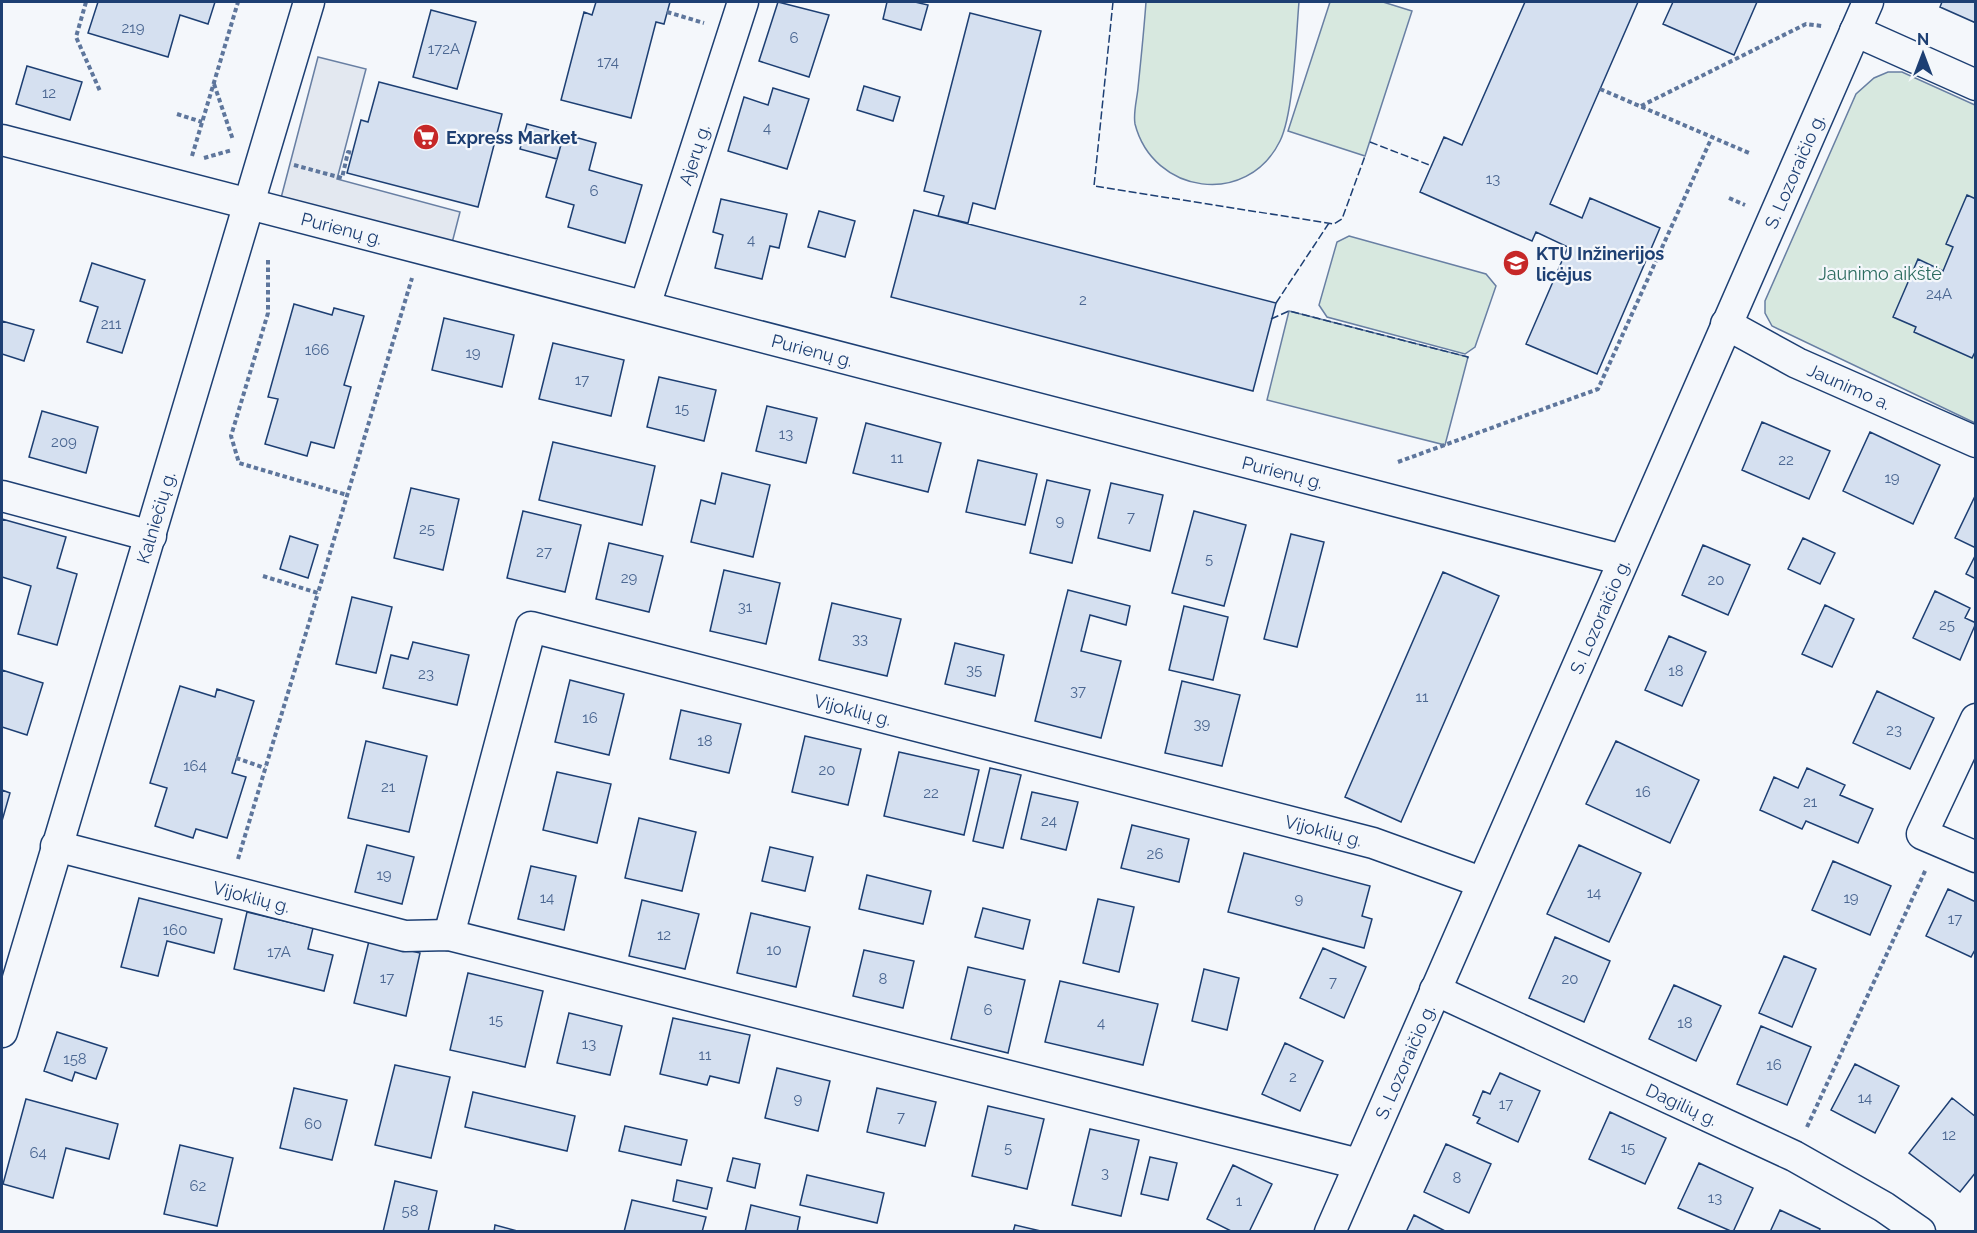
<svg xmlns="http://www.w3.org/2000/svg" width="1977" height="1233" viewBox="0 0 1977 1233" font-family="Raleway,sans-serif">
<rect width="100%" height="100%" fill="#f4f7fb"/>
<path fill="#d7e8df" stroke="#687fa3" stroke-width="1.5" d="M1146 2H1299C1296 36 1294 112 1280 141 1247 208 1153 194 1135 124 1133 113 1137 99 1138 88 1141 59 1144 30 1146 2Z
M1330 2H1383L1412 11 1365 156 1288 131Z
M1888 72H1902L1975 105V423L1772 326 1765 313V301L1856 94 1874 78Z
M1349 236 1486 274 1496 286 1475 347 1465 354 1327 317 1319 305 1337 242Z
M1289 311 1468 357 1445 445 1267 400Z"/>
<path fill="#e3e8f0" stroke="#687fa3" stroke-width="1.5" d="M318 57 366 69 337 179 460 212 452 243 281 198Z"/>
<path fill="#d5e0f0" stroke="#1d3f73" stroke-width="1.5" d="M98 2H215L208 24 180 15 168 57 88 33Z
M596 2H670L664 24 656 22 631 118 561 100 584 12 592 15Z
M778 2 829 15 809 77 759 61Z
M887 2H915L928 5 921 30 883 19Z
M1525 2H1638L1550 204 1582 218 1590 198 1660 228 1597 374 1526 344 1568 247 1536 232 1532 241 1420 192 1444 137 1462 145Z
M1673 2H1757L1734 55 1663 24Z
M1942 2H1976V23L1940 7Z
M431 10 476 22 457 89 413 77Z
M970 13 1041 31 995 209 973 203 968 223 938 216 944 196 924 191Z
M27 66 82 82 70 120 16 104Z
M379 82 502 114 478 207 347 173 361 120 368 122Z
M864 86 900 97 893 121 857 110Z
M773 88 809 99 787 169 728 151 744 97 768 105Z
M527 124 564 134 557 159 520 149Z
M564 134 596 143 589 170 642 185 625 243 568 227 574 205 546 197Z
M1967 195 1976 199V350L1972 358 1914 332 1916 327 1893 317 1918 259 1943 271 1953 247 1946 244Z
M721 199 787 214 779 248 770 246 762 279 715 268 723 235 713 232Z
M914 210 1276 303 1253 391 891 297Z
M819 211 855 221 845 257 808 247Z
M92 263 145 280 122 353 87 342 98 307 80 301Z
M294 304 332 315 334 308 364 316 344 385 351 387 334 448 311 442 307 456 265 444 278 399 268 397Z
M444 318 514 335 502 387 432 370Z
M2 321 34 330 24 361 2 354Z
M553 343 624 360 611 416 539 399Z
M659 377 716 390 704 441 647 427Z
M767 406 817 418 806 463 756 451Z
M42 411 98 427 86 473 29 457Z
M1762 422 1830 451 1809 499 1742 470Z
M866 423 941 443 928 492 853 473Z
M1870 432 1940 465 1913 524 1843 491Z
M553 442 655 466 642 525 539 500Z
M978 460 1037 474 1025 525 966 512Z
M722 473 770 485 753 557 691 542 701 500 715 504Z
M1047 480 1090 490 1072 563 1030 553Z
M1111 483 1163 495 1150 551 1098 538Z
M411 488 459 499 443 570 394 558Z
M1976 494V548L1955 538Z
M523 511 581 525 565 592 507 578Z
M1194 511 1246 525 1224 606 1172 593Z
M2 519 66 537 57 568 77 574 57 645 18 634 31 586 2 577Z
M1291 534 1324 542 1297 647 1264 639Z
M290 536 318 545 308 578 280 569Z
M1803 538 1835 553 1820 584 1788 569Z
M609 543 663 556 649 612 596 599Z
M1703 545 1750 565 1728 615 1682 595Z
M1976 554V579L1966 574Z
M724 570 780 583 766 644 710 631Z
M1443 572 1499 596 1401 822 1345 797Z
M1068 590 1130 606 1126 625 1090 615 1081 651 1121 661 1101 738 1035 721Z
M1935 591 1970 608 1965 618 1976 623 1960 660 1913 638Z
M352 597 392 607 376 673 336 664Z
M832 603 901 619 887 676 819 660Z
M1825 605 1854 619 1832 667 1802 654Z
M1184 606 1228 617 1213 680 1169 670Z
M1669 636 1706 652 1682 706 1645 690Z
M413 642 469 655 457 705 383 688 391 655 408 659Z
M955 643 1004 655 995 696 945 684Z
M2 670 43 683 27 735 2 727Z
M570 680 624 694 609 755 555 742Z
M1182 681 1240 695 1222 766 1165 753Z
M180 686 215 697 217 689 254 701 232 773 246 777 227 838 196 829 193 838 155 826 167 788 150 783Z
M1877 691 1934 718 1910 769 1853 743Z
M681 710 741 724 729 773 670 759Z
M805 736 861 749 848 805 792 792Z
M366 741 427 756 409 832 348 818Z
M1616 741 1699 780 1670 843 1586 804Z
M899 752 979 770 964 835 884 816Z
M990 768 1021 775 1003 848 973 841Z
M1807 768 1845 785 1840 795 1873 809 1858 843 1806 821 1802 829 1760 810 1774 777 1798 788Z
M557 772 611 784 597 843 543 830Z
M2 790 10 793 2 821Z
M1032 792 1078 802 1066 850 1021 839Z
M639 818 696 832 682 891 625 878Z
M1132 825 1189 839 1179 882 1121 868Z
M367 845 414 857 402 904 355 892Z
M1579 845 1641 873 1609 942 1547 914Z
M770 847 813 857 805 891 762 881Z
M1244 853 1370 886 1362 916 1372 919 1364 948 1228 912Z
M1833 861 1891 886 1870 935 1812 910Z
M531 866 576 876 564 930 518 919Z
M867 875 931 891 923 924 859 909Z
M1948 889 1976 902V948L1971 957 1926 936Z
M139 898 222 919 214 953 167 941 158 976 121 967Z
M1098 899 1134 907 1119 972 1083 963Z
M642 900 699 914 685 969 629 956Z
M983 908 1030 920 1023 949 975 937Z
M247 912 313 928 308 949 333 955 324 991 234 969Z
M751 913 810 927 796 987 737 973Z
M1555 937 1610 961 1584 1022 1529 998Z
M369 941 420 953 406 1016 354 1003Z
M1323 948 1366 967 1344 1018 1300 998Z
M864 950 914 961 903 1008 853 996Z
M1784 956 1816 969 1792 1027 1759 1013Z
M968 967 1025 980 1008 1053 951 1039Z
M1204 969 1239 978 1227 1030 1192 1021Z
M468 973 543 991 525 1067 450 1050Z
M1060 981 1158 1004 1143 1065 1045 1042Z
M1674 985 1721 1006 1696 1061 1649 1039Z
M569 1013 622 1026 610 1075 557 1063Z
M673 1018 750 1035 739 1083 710 1076 707 1085 660 1074Z
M1761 1026 1811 1047 1787 1105 1737 1084Z
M57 1032 107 1048 96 1079 75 1072 72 1081 44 1071Z
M1285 1043 1323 1061 1300 1111 1262 1094Z
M1855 1064 1899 1086 1875 1133 1831 1110Z
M395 1065 450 1077 431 1158 375 1145Z
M777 1068 830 1081 818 1131 765 1118Z
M1500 1073 1540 1091 1518 1142 1477 1123 1480 1118 1473 1115 1483 1091 1490 1094Z
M294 1088 347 1100 332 1160 280 1148Z
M877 1088 936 1102 925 1146 867 1132Z
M473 1092 575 1116 567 1151 465 1127Z
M1952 1098 1976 1117V1172L1960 1192 1909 1153Z
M26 1099 118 1124 109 1159 66 1148 53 1198 3 1184Z
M988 1106 1044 1119 1027 1189 972 1176Z
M1610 1112 1666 1138 1645 1184 1589 1159Z
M625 1126 687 1140 681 1165 619 1151Z
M1090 1129 1139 1140 1121 1216 1072 1205Z
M1446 1144 1491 1164 1469 1213 1424 1192Z
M180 1145 233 1158 217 1226 164 1214Z
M1150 1157 1177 1163 1168 1200 1141 1194Z
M733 1158 760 1164 755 1188 727 1181Z
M1699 1163 1753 1188 1733 1232 1678 1208Z
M1233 1165 1272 1184 1249 1232H1233L1207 1219Z
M807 1175 884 1193 877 1223 800 1205Z
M677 1180 712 1188 707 1209 673 1201Z
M395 1181 437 1191 428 1232H383Z
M632 1200 706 1217 702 1232H624Z
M751 1205 800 1217 797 1232H745Z
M1780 1210 1820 1229 1819 1232H1770Z
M1414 1215 1447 1232H1406Z
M495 1225 521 1232H494Z
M1015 1225 1045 1232H1013Z"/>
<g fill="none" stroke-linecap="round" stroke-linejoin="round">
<defs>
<g id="street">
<path d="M1855 31 1976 85"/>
<path id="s1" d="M2 140 1623 560"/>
<path id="s2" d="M645 306 743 2"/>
<path id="s3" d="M1726 324 1797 363 1976 442"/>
<path d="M2 496 151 536"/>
<path d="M1976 719 1922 834 1976 857"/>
<path id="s4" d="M56 846 405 936 449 935 1359 1164"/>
<path id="s5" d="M449 935 531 627 1373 843 1481 882"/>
<path id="s6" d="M1435 990 1794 1156 1884 1207 1920 1232"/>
<path id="s7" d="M2 1032 309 2"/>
<path id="s8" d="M1330 1232 1868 2"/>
</g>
</defs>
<use href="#street" stroke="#1d3f73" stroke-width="33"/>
<path stroke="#5e769c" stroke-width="4" stroke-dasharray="4.5 3" stroke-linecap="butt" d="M86 2 76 37 100 91
M667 12 704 23
M214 84 233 140
M1600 89 1749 153
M1641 106 1806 24 1822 26
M177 114 202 122
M192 156 238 2
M204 158 232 150
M294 165 342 178 348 152 352 153
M1729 198 1745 205
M268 260V313L231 436 239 463 347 495
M1398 462 1598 389 1712 137
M263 576 318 593 412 278
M236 758 265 768
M238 859 318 593
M1807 1127 1926 869"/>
<use href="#street" stroke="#f4f7fb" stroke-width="30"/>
<path stroke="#1d3f73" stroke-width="1.5" stroke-dasharray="8 3" stroke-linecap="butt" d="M1113 2 1094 186 1334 224 1342 219 1365 156
M1370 142 1432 166
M1276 303 1329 223
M1271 319 1289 311 1468 357 1467 359"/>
</g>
<defs>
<symbol id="supermarket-disc" viewBox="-11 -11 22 22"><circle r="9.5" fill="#c62828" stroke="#f4f7fb"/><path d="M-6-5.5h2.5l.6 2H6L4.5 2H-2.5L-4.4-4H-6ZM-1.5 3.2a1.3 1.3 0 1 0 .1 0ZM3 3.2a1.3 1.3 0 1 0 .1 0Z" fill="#fff"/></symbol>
<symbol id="school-disc" viewBox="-11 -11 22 22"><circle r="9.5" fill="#c62828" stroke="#f4f7fb"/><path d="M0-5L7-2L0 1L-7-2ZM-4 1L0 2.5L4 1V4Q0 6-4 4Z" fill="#fff"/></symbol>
</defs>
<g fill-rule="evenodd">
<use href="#supermarket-disc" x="411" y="122" width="30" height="30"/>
<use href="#school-disc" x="1501" y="248" width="30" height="30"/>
</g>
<g text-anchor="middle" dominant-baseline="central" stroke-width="4.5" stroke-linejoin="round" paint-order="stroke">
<g font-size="15" fill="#4b6792">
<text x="133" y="28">219</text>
<text x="794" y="38">6</text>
<text x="444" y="49">172A</text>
<text x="608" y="62">174</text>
<text x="49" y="93">12</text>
<text x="767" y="128">4</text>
<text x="1493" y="179">13</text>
<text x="594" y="191">6</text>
<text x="751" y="240">4</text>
<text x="1939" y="294">24A</text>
<text x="1083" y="300">2</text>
<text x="111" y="324">211</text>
<text x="317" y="350">166</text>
<text x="473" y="353">19</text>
<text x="582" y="380">17</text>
<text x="682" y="409">15</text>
<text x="786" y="434">13</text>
<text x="64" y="442">209</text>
<text x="897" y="458">11</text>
<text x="1786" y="460">22</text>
<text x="1892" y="478">19</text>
<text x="1131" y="517">7</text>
<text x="1060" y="521">9</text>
<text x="427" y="529">25</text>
<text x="544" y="552">27</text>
<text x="1209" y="559">5</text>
<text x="629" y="578">29</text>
<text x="1716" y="580">20</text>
<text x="745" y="607">31</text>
<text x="1947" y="625">25</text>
<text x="860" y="639">33</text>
<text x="974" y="670">35</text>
<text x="1676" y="671">18</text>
<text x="426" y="674">23</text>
<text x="1078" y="691">37</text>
<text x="1422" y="697">11</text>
<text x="590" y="718">16</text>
<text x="1202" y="724">39</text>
<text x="1894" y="730">23</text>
<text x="705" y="741">18</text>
<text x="195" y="766">164</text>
<text x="827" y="770">20</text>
<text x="388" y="787">21</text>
<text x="1643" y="792">16</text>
<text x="931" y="793">22</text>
<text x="1810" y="802">21</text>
<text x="1049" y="821">24</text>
<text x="1155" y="854">26</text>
<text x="384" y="875">19</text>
<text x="1594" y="893">14</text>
<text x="547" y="898">14</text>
<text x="1851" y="898">19</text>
<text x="1299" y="899">9</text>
<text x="1955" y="919">17</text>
<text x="175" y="930">160</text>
<text x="664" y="935">12</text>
<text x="774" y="950">10</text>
<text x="279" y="952">17A</text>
<text x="387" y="978">17</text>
<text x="883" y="979">8</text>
<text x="1570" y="979">20</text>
<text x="1333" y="982">7</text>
<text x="988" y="1010">6</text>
<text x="496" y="1020">15</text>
<text x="1101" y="1023">4</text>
<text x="1685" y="1023">18</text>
<text x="589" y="1044">13</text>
<text x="705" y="1055">11</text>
<text x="75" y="1059">158</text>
<text x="1774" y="1065">16</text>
<text x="1293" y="1077">2</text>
<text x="1865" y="1098">14</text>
<text x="798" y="1099">9</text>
<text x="1506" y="1104">17</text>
<text x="901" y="1117">7</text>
<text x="313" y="1124">60</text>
<text x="1949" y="1135">12</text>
<text x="1008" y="1148">5</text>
<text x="1628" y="1148">15</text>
<text x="38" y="1153">64</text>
<text x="1105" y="1173">3</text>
<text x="1457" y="1178">8</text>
<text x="198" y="1186">62</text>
<text x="1715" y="1198">13</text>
<text x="1239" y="1201">1</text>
<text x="410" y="1211">58</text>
</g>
<g font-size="18" font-weight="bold" fill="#1d3f73" stroke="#f4f7fb" text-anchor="start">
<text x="446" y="137">Express Market</text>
<text x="1536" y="253">KTU Inžinerijos<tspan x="1536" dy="21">licėjus</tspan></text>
</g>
<g font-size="18" fill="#1d3f73" stroke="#f4f7fb">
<text stroke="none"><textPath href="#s2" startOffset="159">Ajerų g.</textPath></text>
<text stroke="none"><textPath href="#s8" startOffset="1158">S. Lozoraičio g.</textPath></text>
<text stroke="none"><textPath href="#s1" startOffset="351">Purienų g.</textPath></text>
<text stroke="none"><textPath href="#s1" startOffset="837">Purienų g.</textPath></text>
<text stroke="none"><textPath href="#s3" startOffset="138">Jaunimo a.</textPath></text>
<text stroke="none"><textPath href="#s1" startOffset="1323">Purienų g.</textPath></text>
<text stroke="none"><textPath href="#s7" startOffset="537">Kalniečių g.</textPath></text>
<text stroke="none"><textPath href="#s8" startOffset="672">S. Lozoraičio g.</textPath></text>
<text stroke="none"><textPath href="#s5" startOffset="651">Vijoklių g.</textPath></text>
<text stroke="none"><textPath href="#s5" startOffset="1137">Vijoklių g.</textPath></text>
<text stroke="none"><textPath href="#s4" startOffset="202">Vijoklių g.</textPath></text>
<text stroke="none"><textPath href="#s8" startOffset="186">S. Lozoraičio g.</textPath></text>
<text stroke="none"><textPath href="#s6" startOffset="272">Dagilių g.</textPath></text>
</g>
<g font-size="18" fill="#2c6c60" stroke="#f4f7fb">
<text x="1880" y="273">Jaunimo aikštė</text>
</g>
</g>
<rect width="1977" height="1233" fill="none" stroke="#1d3f73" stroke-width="6"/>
<g transform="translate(1923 54)" stroke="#f4f7fb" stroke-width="4.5" paint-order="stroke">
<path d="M0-4.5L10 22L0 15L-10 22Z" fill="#1d3f73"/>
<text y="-9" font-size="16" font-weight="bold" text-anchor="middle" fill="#1d3f73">N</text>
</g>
</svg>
